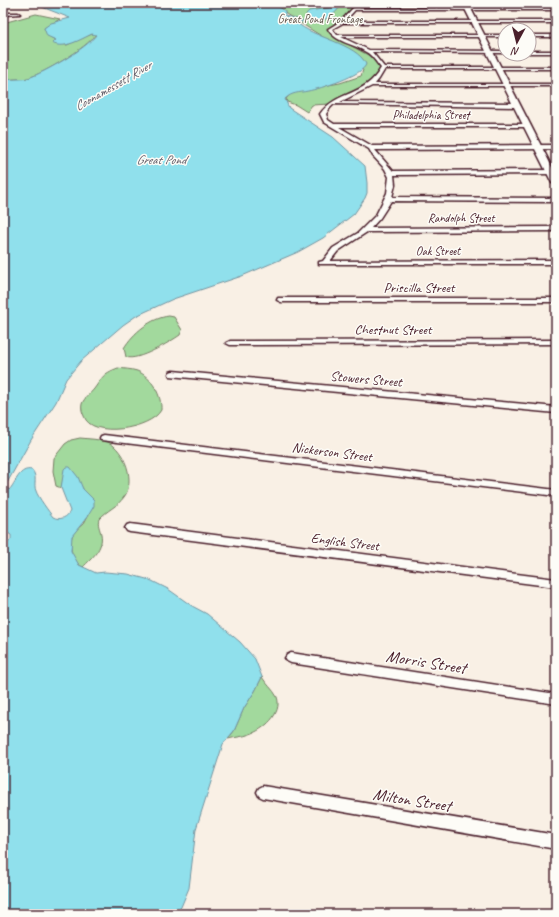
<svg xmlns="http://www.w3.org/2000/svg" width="559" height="917" viewBox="0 0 559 917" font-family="Caveat,sans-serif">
<rect width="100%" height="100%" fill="#f9f0e5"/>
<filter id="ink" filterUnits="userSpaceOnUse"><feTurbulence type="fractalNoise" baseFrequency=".025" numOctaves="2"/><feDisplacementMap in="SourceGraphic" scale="8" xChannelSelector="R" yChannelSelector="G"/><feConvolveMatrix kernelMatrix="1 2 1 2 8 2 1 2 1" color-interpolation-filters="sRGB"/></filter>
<g filter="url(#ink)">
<path fill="#a2d99d" stroke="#767c64" d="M275 3H364L330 31 333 36 368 55 381 66V73L370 86 330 104 312 105 307 112 296 105 287 102 286 99 291 93 311 88 340 83 361 76 363 70 323 37 286 14Z
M36 14 60 19 44 28 50 37 56 40 52 43 67 45 92 34H96C87 48 44 73 28 78 20 80 12 78 3 81V23Z
M169 316 174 317 182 330 180 335C170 342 137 362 126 357L124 348C133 333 151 318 169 316Z
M118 368C124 369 131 369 137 371 152 377 162 396 161 410 151 429 91 439 84 416 82 412 81 408 82 404 84 398 90 394 94 389 103 377 102 374 118 368Z
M80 438C89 439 99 439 108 442 125 450 136 482 124 497 117 507 107 510 99 519 97 524 100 529 101 534 104 548 92 558 83 567 72 562 68 545 73 534 76 529 80 527 84 523 88 517 91 507 94 500L83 489 79 482 64 476 61 488 56 486 53 471 54 458 65 444 71 440Z
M262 677C266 684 273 689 277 697 283 714 263 730 250 734 243 737 235 737 228 739L234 731 244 708 255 691Z"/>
<path fill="#90e0ec" stroke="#74939f" d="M38 3H301L282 4 278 6 285 11V16L304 21V22H296C313 38 356 43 366 64 364 75 319 89 308 91 299 93 292 92 285 99L289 108 333 137 365 166 367 183V193L365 198 354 214 323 238 298 252 242 276 173 299 136 316 123 325 81 361 66 379 56 402 31 440 7 483V487L9 490C16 483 19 467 32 470 38 477 33 484 36 491 38 497 49 512 53 517 60 521 68 517 70 511L61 488 64 469 66 467H70L78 477 83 489 94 500V506L88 516 72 536 71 551 79 565 96 573 105 572 128 574 150 580 168 589 192 606 207 614 240 642 255 659 262 677 255 691 244 708 234 731 223 744 196 829 189 888 181 907 175 914H3V547L5 542 7 544 11 539V535L3 530V81C12 78 20 80 28 78 44 73 87 48 96 35L92 34C81 39 64 50 52 43L56 40 47 36 44 28 51 23 70 18 42 7Z
M335 7 339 8C334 16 321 23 312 21L306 14 309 11Z"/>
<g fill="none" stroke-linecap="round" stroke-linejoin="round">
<defs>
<path id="minor" d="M362 3H367L359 8H556V10H355L345 21H556V23H343L332 29 337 35H505V37H341L369 50 505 51V53L372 52 384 67H556V69H385L379 79 375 84H556V86H372L340 102 516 103 519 105 516 107 334 104 330 108 326 114 328 120 334 124H529L530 125 527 127H339L372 146 556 145V149L375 150 393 171 556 170V174L394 175 395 185 392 197 556 198V202L391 201 380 218 371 228 556 227V231L367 232 338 251 330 261 556 260V264H319V262L323 261 333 248 358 233 376 215 387 193 389 177 385 169 373 156 369 149 324 122 320 114C337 90 365 97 381 68 376 62 372 55 366 52 353 43 336 43 328 29L341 21 353 8Z
M3 13H18L20 14 3 15Z
M529 35H556V37H529Z
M529 51H556V53H529Z
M278 298H556V302H281L277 300Z
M556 340V344L230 345 226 343 230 341Z
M173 371 556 407V413L170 376 169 374 170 372Z
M104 435 556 490V496L101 440 100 438 101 436Z
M130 524 556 579V587L130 532 127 531 125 528 127 525Z
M291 653 556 694V704L291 663 287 661 285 658 287 655Z
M263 786 556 835V849L263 798 259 796 257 792 259 788Z"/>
<path id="major" d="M462 3H468L556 175V185L552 183Z"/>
</defs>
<use href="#minor" stroke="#4a1f2b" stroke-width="3"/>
<use href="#major" stroke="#4a1f2b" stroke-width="3"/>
<use href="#minor" fill="#fdfcf7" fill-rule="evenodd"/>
<use href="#major" fill="#fdfcf7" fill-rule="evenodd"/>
</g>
</g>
<g text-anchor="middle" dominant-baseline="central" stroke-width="3" stroke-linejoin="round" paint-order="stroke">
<g font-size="12" fill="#64574d" stroke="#fdfcf7">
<text x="320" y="19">Great Pond Frontage</text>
</g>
<g font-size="12" fill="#4a1f2b" stroke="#fdfcf7">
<text x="431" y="115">Philadelphia Street</text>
<text x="461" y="218">Randolph Street</text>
<text x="438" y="251">Oak Street</text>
</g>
<g font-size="13" font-style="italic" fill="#5f5965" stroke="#fdfcf7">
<text transform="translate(113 86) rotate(-30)">Coonamessett River</text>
<text x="161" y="160">Great Pond</text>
</g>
<g font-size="14" fill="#4a1f2b" stroke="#fdfcf7">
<text x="419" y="287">Priscilla Street</text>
<text x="393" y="329">Chestnut Street</text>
<text transform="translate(366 379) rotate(5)">Stowers Street</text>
<text transform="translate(332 452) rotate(7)">Nickerson Street</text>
<text transform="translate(345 542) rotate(7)">English Street</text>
</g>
<g font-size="17" fill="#4a1f2b" stroke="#fdfcf7">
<text transform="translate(426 662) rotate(9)">Morris Street</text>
<text transform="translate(412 800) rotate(9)">Milton Street</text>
</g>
</g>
<rect width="559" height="917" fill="none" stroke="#fdfcf7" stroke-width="16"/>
<rect x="8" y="8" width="543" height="901" fill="none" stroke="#4a1f2b" stroke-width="1.5" filter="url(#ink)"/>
<g transform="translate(517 42) rotate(187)"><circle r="19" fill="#fdfcf7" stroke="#b5a4a5"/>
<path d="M0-3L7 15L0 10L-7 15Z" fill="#4a1f2b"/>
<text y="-6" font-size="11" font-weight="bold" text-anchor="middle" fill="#4a1f2b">N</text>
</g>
</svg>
